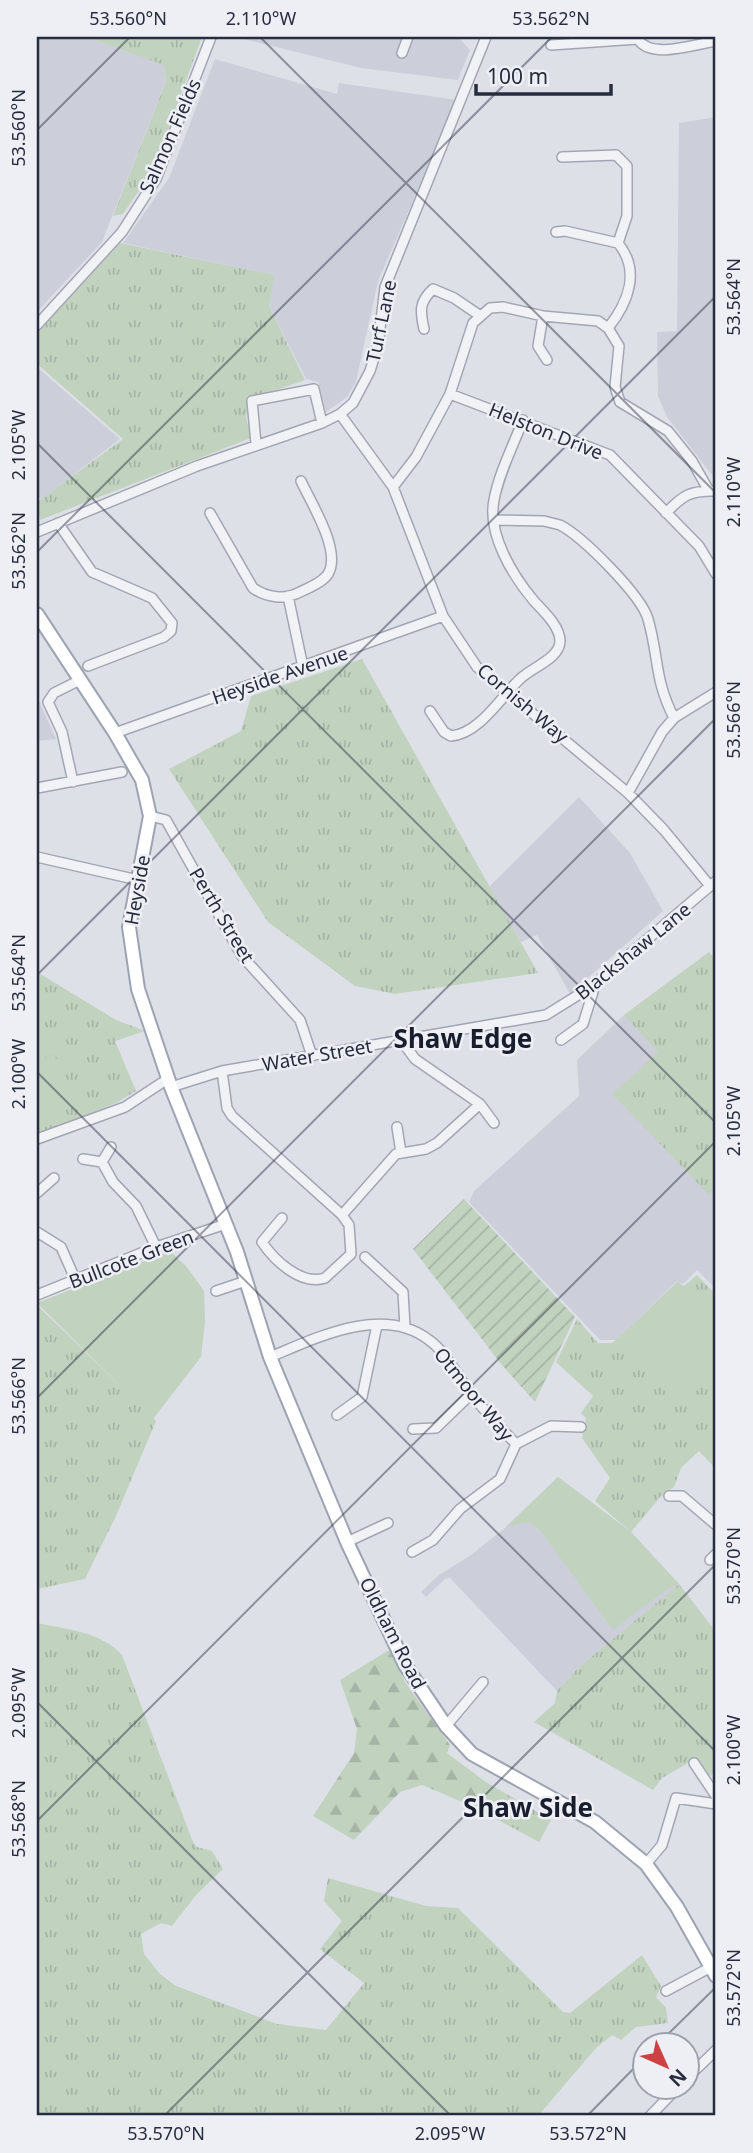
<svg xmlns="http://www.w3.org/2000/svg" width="753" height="2153" viewBox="0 0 753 2153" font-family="'Noto Sans',sans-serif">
<defs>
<pattern id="grass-tufts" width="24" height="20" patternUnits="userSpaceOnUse" patternTransform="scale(1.75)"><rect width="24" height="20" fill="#c1d2bf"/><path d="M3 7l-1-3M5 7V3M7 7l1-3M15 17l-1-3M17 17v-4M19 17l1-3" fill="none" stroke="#a6b4a5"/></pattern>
<pattern id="forest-firs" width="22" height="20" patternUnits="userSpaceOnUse" patternTransform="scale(1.75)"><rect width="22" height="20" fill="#c1d2bf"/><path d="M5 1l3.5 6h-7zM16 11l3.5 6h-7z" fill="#a6b4a5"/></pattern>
<pattern id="garden-furrows" width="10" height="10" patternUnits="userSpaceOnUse" patternTransform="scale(1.75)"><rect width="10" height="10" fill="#c1d2bf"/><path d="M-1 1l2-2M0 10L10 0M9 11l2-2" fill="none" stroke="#a6b4a5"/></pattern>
</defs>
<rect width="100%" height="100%" fill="#dee0e8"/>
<path fill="#cccfda" d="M37 37H87L164 64 166 82 102 242 37 312Z
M236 37H458L470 50 458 80 361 68Z
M215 59 337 94 339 83 457 100 378 281 356 382 347 397 326 412 318 382 306 379 269 306 273 275 123 243 169 178Z
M716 117V480L667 417 658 396 657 332 677 331 679 123Z
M37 367 120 439 42 499 37 496Z
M37 699 39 701 56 739 37 741Z
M579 797 630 853 663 911 570 994 537 935 521 942 488 888Z
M709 952 716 960V1289L697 1270 683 1284 677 1281 616 1340H600L469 1202 474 1191 579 1096 577 1060 624 1015Z
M558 1477 631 1532 679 1584 578 1668 557 1691 450 1578 445 1579 426 1597 421 1592 439 1575 471 1555 506 1527Z"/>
<path fill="url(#grass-tufts)" d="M87 37H202L153 170 123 214 113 216 166 82 164 65Z
M120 243 274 275 269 306 305 380 248 400 246 417 251 438 40 520 37 502 123 439 37 364V333Z
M362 659 538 973 395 994 355 986 268 922 169 769 241 731 251 696Z
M709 952 716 960V1188L709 1195 612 1094 658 1052 624 1015Z
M37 972 116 1020 145 1031 115 1041 136 1091 116 1103 37 1136Z
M697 1275 716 1295V1469L699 1451 681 1468 674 1487 661 1496 631 1532 595 1501 610 1478 582 1438 586 1418 581 1413 593 1396 556 1362 577 1319 598 1343H612L677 1284 684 1286Z
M37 1305 156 1421 116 1516 85 1579 37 1589Z
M679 1584 716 1632V1772L710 1776 697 1758 662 1778 653 1790 534 1722 555 1703 557 1691 578 1668Z
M37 1623C65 1629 102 1632 122 1655L193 1842 197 1847 212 1851 223 1869 196 1895 172 1926 161 1923 141 1934 144 1954 160 1974 176 1986 277 2024 326 2030 364 1983 320 1949 342 1921 324 1901 328 1878 426 1906 458 1908 563 2012 570 2013 642 1955 661 1986 656 1997 666 2008 668 2023 636 2027 621 2040 612 2035 596 2048 538 2116H37Z
M486 1782 551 1820 539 1842 472 1806Z"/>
<path fill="url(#forest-firs)" d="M389 1650 405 1682 450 1745 447 1753 486 1782 472 1806 422 1785 400 1792 354 1840 313 1816 354 1753 357 1729 340 1680Z"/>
<path fill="url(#garden-furrows)" d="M464 1199 575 1317 535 1402 501 1364 413 1249Z"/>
<path fill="#c1d2bf" d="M54 1054 73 1099 37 1113V1061Z
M170 1251 186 1266 204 1291 205 1322 201 1357 153 1419 37 1303Z
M678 1281 716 1319V1372L680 1407 616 1340Z
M558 1477 631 1532 679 1584 667 1589 613 1630 540 1530 529 1522 506 1527Z"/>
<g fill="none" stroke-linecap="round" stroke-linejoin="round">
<defs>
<path id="minor" d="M551 45 638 39C650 60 696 44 716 41
M402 53 408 37
M562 157 616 155 627 166V216L618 243C641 271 628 303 608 328
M556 232 565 231 618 243
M543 316 538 346 547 360
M37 325 122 232 156 179 211 37
M424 329C420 311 419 302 433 289L454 298 479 315
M450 394 610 455 699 546 716 574
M340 414 393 487 443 616 477 667 628 793 664 830 710 886
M256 443 252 401 314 389 322 423
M393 487 416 457 450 394 473 323 490 308 503 307 543 316 598 321 608 328 619 346 615 387 620 402 668 431 692 461 709 491
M210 513 253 588C267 598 285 600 300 592 309 588 323 582 328 574 342 551 311 503 301 481
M666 513C683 495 691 490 716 491
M494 520 544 521 560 525C583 537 641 595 648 619 659 657 654 679 674 718
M58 523 92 572 152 598 172 623 171 631 164 637 88 666
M37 532 197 466 322 423 340 414 353 403 370 371 378 345 385 287 486 37
M288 596 303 667
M430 711 444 732 451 736C479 734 501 697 519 680 530 668 560 659 560 641 560 626 543 611 534 601 513 576 487 534 494 500 499 473 513 446 523 420
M115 733 443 616
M73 782 62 732 48 702 54 693 80 680
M37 788 122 772
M628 793 662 732 674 718 716 692
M150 816 166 820 242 956 300 1020 312 1056
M37 857 138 880
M401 1040 415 1059 480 1104
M561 1040 583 1024 593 992 591 987
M222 1071 227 1108 232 1116 342 1215 349 1225 351 1254 325 1278C301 1286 274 1260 262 1242L282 1218
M171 1087 222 1071 546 1015 591 987 716 881
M397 1127 401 1153
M37 1139 125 1107 169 1078
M111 1147 102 1162 113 1182 136 1206 156 1247
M83 1159 102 1162
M37 1193 54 1178
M342 1215 396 1154 426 1149 437 1143 480 1104 494 1123
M37 1232 61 1247 76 1281
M365 1257 403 1292 405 1327
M216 1291 246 1281
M37 1295 156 1247 226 1224
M270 1357C316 1338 383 1304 429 1340 446 1352 457 1375 469 1391 483 1410 500 1427 516 1444L500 1479 460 1509 433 1540 412 1552
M337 1415 362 1397 377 1325
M413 1429 436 1428 471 1394
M516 1444 551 1426 581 1427
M669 1496H682L716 1525
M347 1542 388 1523
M710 1560 716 1554
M446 1726 483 1682
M694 1763 716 1796
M646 1864 662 1845 676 1798 716 1804
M666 1991 711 1967
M686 2079 716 2050
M650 2116 679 2086"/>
<path id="major" d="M37 614 115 733 142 780 150 816 129 927 138 989 171 1087 237 1252 270 1357 347 1542 405 1665 446 1726 472 1754 595 1822 646 1864 677 1907 716 1976"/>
</defs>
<use href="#minor" stroke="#a3a6b2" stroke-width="12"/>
<use href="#major" stroke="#9da3b3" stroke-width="16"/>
<use href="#minor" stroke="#f0f2f6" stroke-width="9"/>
<use href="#major" stroke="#fff" stroke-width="12"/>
</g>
<path fill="none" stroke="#272c3e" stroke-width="2" stroke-opacity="0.45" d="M260 37 716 493M37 130 130 37M37 443 716 1123M37 552 552 37M37 975 716 296M37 1072 716 1752M37 1398 716 718M37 1702 451 2116M37 1821 716 1141M658 2044 716 1987M164 2116 716 1564M587 2116 644 2058"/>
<g text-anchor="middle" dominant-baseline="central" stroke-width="5" stroke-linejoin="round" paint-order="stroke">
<g font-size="19" fill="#272c3e" stroke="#edeff5">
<text transform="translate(170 136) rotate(-66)">Salmon Fields</text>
<text transform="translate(381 321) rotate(-78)">Turf Lane</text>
<text transform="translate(546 431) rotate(22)">Helston Drive</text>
<text transform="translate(280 675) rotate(-19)">Heyside Avenue</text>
<text transform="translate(523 703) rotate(40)">Cornish Way</text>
<text transform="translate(137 890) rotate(-80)">Heyside</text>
<text transform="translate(222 915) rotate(59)">Perth Street</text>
<text transform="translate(633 951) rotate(-39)">Blackshaw Lane</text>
<text transform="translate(317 1055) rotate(-10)">Water Street</text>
<text transform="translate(131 1259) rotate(-21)">Bullcote Green</text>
<text transform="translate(474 1394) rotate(51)">Otmoor Way</text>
<text transform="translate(393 1633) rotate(63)">Oldham Road</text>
</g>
<g font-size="26" font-weight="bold" fill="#191e2f" stroke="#edeff5">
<text x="463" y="1038">Shaw Edge</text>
<text x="528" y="1807">Shaw Side</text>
</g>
</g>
<rect width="753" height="2153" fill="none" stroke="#edeff5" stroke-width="77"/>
<g transform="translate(666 2066) rotate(135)"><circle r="33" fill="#edeff5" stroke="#9ea1ac" stroke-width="2"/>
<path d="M0-5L12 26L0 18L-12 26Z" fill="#ce4143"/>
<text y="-10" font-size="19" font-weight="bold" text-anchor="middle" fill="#272c3e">N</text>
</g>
<path d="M476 84v10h135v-10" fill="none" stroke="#272c3e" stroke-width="3.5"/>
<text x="487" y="84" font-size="21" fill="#272c3e" stroke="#edeff5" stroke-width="5" paint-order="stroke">100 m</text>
<rect x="38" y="38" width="676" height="2076" fill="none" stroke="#272c3e" stroke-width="2.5"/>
<g font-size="18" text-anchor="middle" fill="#272c3e">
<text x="128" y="25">53.560°N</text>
<text x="261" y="25">2.110°W</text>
<text x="551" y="25">53.562°N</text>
<text transform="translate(19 128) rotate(-90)" y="6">53.560°N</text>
<text transform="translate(734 297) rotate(-90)" y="6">53.564°N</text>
<text transform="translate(19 445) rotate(-90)" y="6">2.105°W</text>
<text transform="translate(734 492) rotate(-90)" y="6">2.110°W</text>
<text transform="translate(19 551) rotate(-90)" y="6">53.562°N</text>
<text transform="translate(734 720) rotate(-90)" y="6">53.566°N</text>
<text transform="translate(19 973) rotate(-90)" y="6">53.564°N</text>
<text transform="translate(19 1074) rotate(-90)" y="6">2.100°W</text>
<text transform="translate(734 1121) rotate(-90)" y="6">2.105°W</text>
<text transform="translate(19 1396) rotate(-90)" y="6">53.566°N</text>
<text transform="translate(734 1566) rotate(-90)" y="6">53.570°N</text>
<text transform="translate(19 1703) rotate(-90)" y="6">2.095°W</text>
<text transform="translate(734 1750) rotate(-90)" y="6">2.100°W</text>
<text transform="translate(19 1819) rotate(-90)" y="6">53.568°N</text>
<text transform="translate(734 1988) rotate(-90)" y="6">53.572°N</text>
<text x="166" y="2140">53.570°N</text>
<text x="450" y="2140">2.095°W</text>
<text x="588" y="2140">53.572°N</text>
</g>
</svg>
